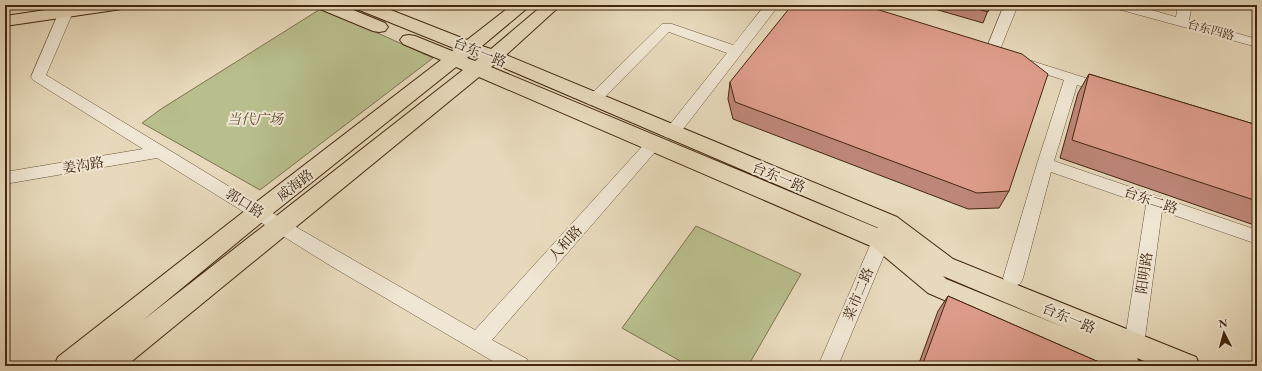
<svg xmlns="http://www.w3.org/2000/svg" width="1262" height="371" viewBox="0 0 1262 371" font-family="'EB Garamond','Noto Serif SC',serif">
<rect width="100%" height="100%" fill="#e7d9bb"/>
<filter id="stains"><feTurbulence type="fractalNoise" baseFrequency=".005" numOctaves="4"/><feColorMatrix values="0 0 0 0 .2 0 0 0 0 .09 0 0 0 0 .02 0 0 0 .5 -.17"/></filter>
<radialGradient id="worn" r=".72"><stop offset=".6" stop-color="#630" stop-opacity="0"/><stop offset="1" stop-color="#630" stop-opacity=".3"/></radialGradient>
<path fill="#b9be8d" stroke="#7e724e" d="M322 8 433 58 260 190 142 123 161 109Z
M696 226 801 274 748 366H689L622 328Z"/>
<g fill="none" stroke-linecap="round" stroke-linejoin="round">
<defs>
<path id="street" d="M62 5H76L46 75 284 220 475 330 648 140 654 138 660 140 662 144 492 340 527 359 530 366H501L331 266 157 158 5 184V172L143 149 33 80 31 77Z
M765 5H779L677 137 671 138 665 137 663 133 727 53 669 32 598 104 593 105 588 104 585 100 662 24H672L733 45Z
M1004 5H1018L999 52 997 55 992 56 987 55 985 52Z
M1112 5H1134L1176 17 1178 5H1192L1189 20 1257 39V47L1114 8Z
M1019 57 1111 86 1113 89 1111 92 1106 94 1077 85 1054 161 1257 230V244L1162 211 1144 345 1141 351 1134 354 1127 351 1124 345 1146 205 1051 172 1023 278 1020 284 1013 286 1006 284 1003 278 1037 164 1064 80 1014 64 1012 61 1014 58Z
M886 222 892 224 895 229 838 366H818L877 229 880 224Z"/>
<path id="primary" d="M80 5H123L121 9 115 10 5 26V16Z
M318 5H341L385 23 388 27 385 31 379 32 373 31 320 9Z
M355 5H378L467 40 512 5H531L482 46 491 49 543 5H561L506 55 897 217 953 259 1196 357 1200 366H1156L1137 358 1141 366H1097L928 293 873 247 479 77 126 366H92L95 360 88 366H54L58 357 251 206 441 60 403 44 400 40 403 36 409 35 415 36 452 51 456 49 357 9ZM471 55 479 58 475 61 467 58ZM495 64 881 229 882 230 491 67ZM456 67 463 70 142 321 267 218ZM943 276 1068 329 946 279Z"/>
</defs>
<use href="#street" stroke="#6b533a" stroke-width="1"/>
<use href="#primary" stroke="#42260f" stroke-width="2"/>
<use href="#street" fill="#efe6d3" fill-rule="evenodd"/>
<use href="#primary" fill="#e7d9bb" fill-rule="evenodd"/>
</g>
<path fill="#be8678" stroke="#42260f" d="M921 5H990L983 23Z
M1089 74 1257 125V226L1060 158 1078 93Z
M730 82 1009 191 999 208 968 209 733 119 728 99Z
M948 296 1108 366H918L938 311Z"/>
<path fill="#dd9c8b" stroke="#42260f" d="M792 5H863L1022 54 1048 74 1009 191 977 193 735 102 730 82Z
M964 5H990L988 12Z
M1089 74 1257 125V201L1072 140Z
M948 296 1108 366H922Z"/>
<g text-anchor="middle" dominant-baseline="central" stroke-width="4" stroke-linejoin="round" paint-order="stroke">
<g font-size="12" fill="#42260f" stroke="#efe6d3">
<text transform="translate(1211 30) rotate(15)">台东四路</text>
</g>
<g font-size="14" fill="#42260f" stroke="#efe6d3">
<text transform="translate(480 52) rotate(22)">台东一路</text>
<text transform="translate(83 165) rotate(-10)">姜沟路</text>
<text transform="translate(779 177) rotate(23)">台东一路</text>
<text transform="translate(295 185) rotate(-38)">威海路</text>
<text transform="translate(1151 200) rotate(19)">台东二路</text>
<text transform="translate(245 203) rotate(32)">郭口路</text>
<text transform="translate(565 243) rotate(-48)">人和路</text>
<text transform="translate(1144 273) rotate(-82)">阳明路</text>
<text transform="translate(858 294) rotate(-67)">菜市二路</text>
<text transform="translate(1069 318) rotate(23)">台东一路</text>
</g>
<g font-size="14" font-style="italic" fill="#604c2e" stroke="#efe6d3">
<text x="255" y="119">当代广场</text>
</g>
</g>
<rect width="1262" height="371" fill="none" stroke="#e7d9bb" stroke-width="20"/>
<rect x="6" y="6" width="1250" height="359" fill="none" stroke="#42260f" stroke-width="2"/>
<rect x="10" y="10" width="1242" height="351" fill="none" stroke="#42260f"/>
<g transform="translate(1224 333) rotate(354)" stroke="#efe6d3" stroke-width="3" paint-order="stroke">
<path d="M0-3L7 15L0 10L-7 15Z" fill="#42260f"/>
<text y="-6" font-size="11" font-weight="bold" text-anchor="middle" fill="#42260f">N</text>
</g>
<rect width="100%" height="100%" filter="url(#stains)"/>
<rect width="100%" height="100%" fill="url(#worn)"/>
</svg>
